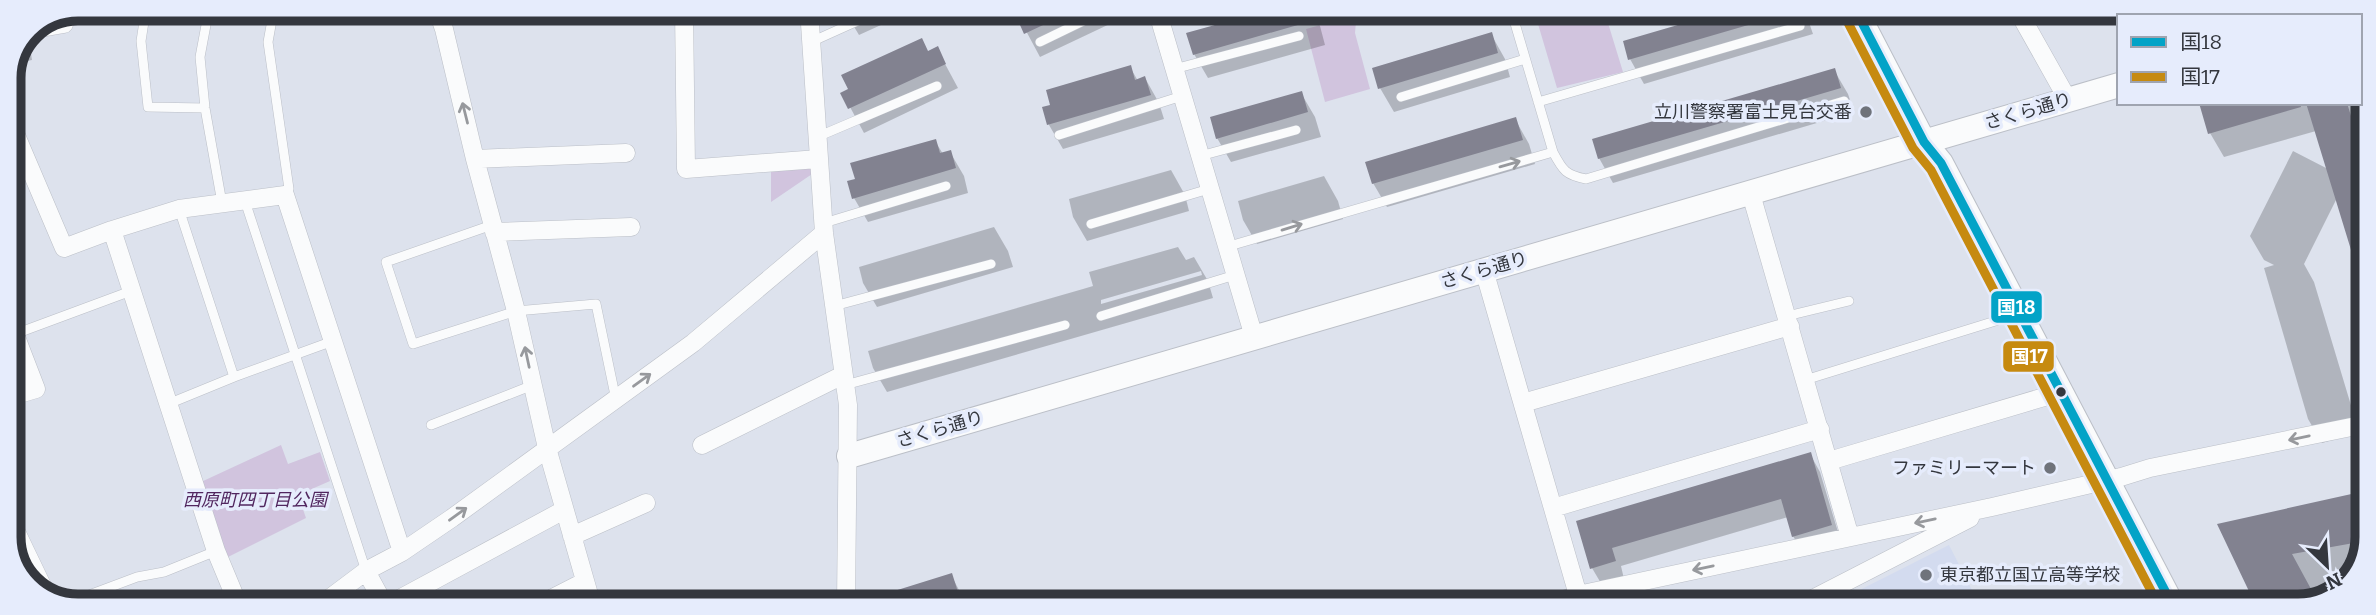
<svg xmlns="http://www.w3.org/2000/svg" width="2376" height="615" viewBox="0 0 2376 615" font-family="Bitter,'Noto Sans JP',serif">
<rect width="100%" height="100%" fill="#dde2ed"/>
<path fill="#d3dbef" d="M1949 545 1980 606H1828Z"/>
<path fill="#d1c4de" d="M1325 10H1357L1355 33 1370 89 1325 102 1306 29 1328 23Z
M1572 10H1604L1623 72 1557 88 1538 24Z
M807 164 815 172 771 202V167Z
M281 445 288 464 320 452 330 481 298 495 306 518 224 559 201 482Z"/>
<path fill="#0003" fill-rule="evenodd" d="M844 10H914L859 35Z
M1032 10H1132L1133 13 1040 57 1018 16Z
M1275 10H1310L1320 26 1325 45 1208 78 1194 54 1189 34Z
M1394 10H1421L1398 17Z
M1564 10H1590L1568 17Z
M1735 10 1805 11 1813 34 1644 84 1630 59Z
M1491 34 1505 59 1510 77 1394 112 1380 88Z
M24 41 30 47 32 60 22 62 19 53Z
M937 49 958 88 864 133 843 94Z
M1130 67 1138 81 1145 78 1159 103 1164 119 1063 149 1049 125 1044 109Z
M1834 70 1848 94 1854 112 1613 183 1599 158Z
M2360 82 2367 105V116L2357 119 2367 151 2366 293 2337 198 2304 264 2314 282 2359 432 2322 443 2308 419 2264 268 2274 265 2264 260 2250 236 2293 151 2328 169 2316 131 2224 157 2210 133 2201 103H2360Z
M1301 93 1315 117 1321 137 1231 162 1217 138Z
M1515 119 1529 144 1535 164 1387 207 1373 183Z
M935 141 943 154 950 152 964 176 968 193 868 222 854 198Z
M1171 170 1185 195 1189 211 1087 241 1073 217 1069 199Z
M1324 176 1338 201 1343 219 1257 244 1243 220 1238 201Z
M994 227 1008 251 1013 267 877 307 863 283 859 267Z
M1178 247 1186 260 1194 257 1208 281 1213 298 887 392 873 368 868 351 1083 289 1093 286 1089 272ZM1201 271 1202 275 1101 304V300Z
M1810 454 1820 472 1841 542 1803 553 1793 536 1788 517 1621 566 1624 579 1602 585 1592 568 1578 522Z
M2365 493V554L2346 583 2310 589 2316 600 2298 606H2258L2219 526Z
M951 575 967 605H876Z"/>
<path fill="#828290" d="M1028 10H1075L1024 34 1016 16Z
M1269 10H1336V14L1193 55 1186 33Z
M1729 10H1785L1786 14 1628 60 1623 41Z
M1492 32 1498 53 1378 89 1372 68Z
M922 38 928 51 938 46 946 64 848 109 840 93 848 89 841 75Z
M1131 65 1135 80 1145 76 1151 95 1047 125 1042 107 1050 105 1046 90Z
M1835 68 1841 88 1598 159 1592 139Z
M1302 91 1308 112 1216 139 1210 117Z
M2199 103H2300L2301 107 2208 134Z
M2306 103H2347L2367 168 2366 288 2363 289Z
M1516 117 1523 140 1372 184 1365 162Z
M936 139 940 153 951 150 956 168 852 199 847 181 855 179 850 163Z
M1811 452 1832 525 1792 537 1781 499 1612 548 1616 561 1590 569 1576 521Z
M2365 491V541L2292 554 2317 600 2298 606H2256L2217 524Z
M952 573 962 605H860L859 602Z"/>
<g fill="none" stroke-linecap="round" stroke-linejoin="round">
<defs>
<path id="lane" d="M146 9 141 41 148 107 205 108
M209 9 200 57 205 108 222 203
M274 9 268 42 289 189 285 195
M1511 10 1553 152C1563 171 1566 175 1586 179L1844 101
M1514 20 1547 10
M811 42 882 10
M1040 42 1106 10
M1174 69 1299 36
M1401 97 1525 59
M1538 102 1800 26
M1059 135 1182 96
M817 137 937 86
M1200 156 1296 130
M245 201 366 571
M179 209 234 377
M824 223 946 186
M1091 224 1209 189
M492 225 386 262 413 344 516 311 596 304 616 400
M1226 247 1553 152
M834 306 991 264
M1101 316 1235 275
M1787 316 1849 301
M15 334 131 291
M1805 380 2018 314
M845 385 1065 325
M168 404 234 377 333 341
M431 425 533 385
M65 604 137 577 164 572 216 551"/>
<path id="street" d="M437 9 444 29 475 159 516 311 547 448 592 605
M684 9 686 169 818 159
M809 9 824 233 848 405 846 605
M1157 10 1254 337
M2018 11 2068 100
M29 30 64 24
M9 119 64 248 112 230 179 209 285 195 402 552
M475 159 626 153
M1751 194 1850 537
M112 230 216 551 238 604
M494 232 631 227
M1484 270 1578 595
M9 319 36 389 9 397
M1523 403 1790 326
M702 445 843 375
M1829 461 2061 392
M1553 508 1820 429
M9 517 47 596
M572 536 646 503
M366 571 384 604
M322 604 366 571 402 552 452 518 693 343 824 233
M390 604 564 510
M541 604 584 582
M1547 605 1578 595 1992 507 2121 477 2150 468 2366 424
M1799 606 1970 518"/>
<path id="secondary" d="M1856 11 1924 142 1941 163 2173 606
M849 456 2119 85"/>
</defs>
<use href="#lane" stroke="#bbbfc7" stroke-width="10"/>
<use href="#street" stroke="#bbbfc7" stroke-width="19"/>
<use href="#secondary" stroke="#bbbfc7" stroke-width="26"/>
<use href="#lane" stroke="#fafbfc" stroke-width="9"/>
<use href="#street" stroke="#fafbfc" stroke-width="18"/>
<use href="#secondary" stroke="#fafbfc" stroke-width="24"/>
<defs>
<path id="bus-1" d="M1856 11 1924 142 1941 163 2173 606"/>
<path id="bus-2" d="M1845 17 1913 148 1931 170 2159 606"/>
</defs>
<use href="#bus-1" stroke="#e6ecfc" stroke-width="14"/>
<use href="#bus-2" stroke="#e6ecfc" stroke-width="14"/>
<use href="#bus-1" stroke="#03a3c7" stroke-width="9"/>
<use href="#bus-2" stroke="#c68a10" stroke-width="9"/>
</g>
<defs><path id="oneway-shaft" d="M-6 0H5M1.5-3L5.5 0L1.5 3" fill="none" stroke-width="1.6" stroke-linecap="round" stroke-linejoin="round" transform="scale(1.75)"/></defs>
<g stroke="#97999d">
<use href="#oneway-shaft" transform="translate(465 113) rotate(-104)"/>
<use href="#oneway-shaft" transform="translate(1510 164) rotate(-16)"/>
<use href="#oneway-shaft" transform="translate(1292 227) rotate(-17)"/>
<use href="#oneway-shaft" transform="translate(527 357) rotate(-102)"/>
<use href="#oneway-shaft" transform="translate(642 380) rotate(-36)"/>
<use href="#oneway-shaft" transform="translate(2299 438) rotate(168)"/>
<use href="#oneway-shaft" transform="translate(458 514) rotate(-36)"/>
<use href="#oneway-shaft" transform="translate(1925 521) rotate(168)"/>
<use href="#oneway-shaft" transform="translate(1703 568) rotate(168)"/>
</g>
<g fill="#6f737b" stroke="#e6ecfc" stroke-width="2.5">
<circle cx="1866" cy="112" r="7"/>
<circle cx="2050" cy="468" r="7"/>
<circle cx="1926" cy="575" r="7"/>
</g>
<circle fill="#34373e" stroke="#e6ecfc" stroke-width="2.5" cx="2061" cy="392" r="6"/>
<g text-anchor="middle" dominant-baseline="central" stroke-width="7" stroke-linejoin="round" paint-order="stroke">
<g font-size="18" fill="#34373e" stroke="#e6ecfc">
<text transform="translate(2028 111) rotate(-16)">さくら通り</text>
<text transform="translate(1484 270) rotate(-16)">さくら通り</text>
<text transform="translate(940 429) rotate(-16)">さくら通り</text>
</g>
<g font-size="18" fill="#34373e" stroke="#e6ecfc" text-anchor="end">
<text x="1852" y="112">立川警察署富士見台交番</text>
<text x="2036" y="468">ファミリーマート</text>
<text x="1940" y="575" text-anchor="start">東京都立国立高等学校</text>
</g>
<g font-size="18" font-style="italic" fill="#51265f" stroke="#e6ecfc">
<text x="255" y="500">西原町四丁目公園</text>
</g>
</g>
<path d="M0 0H2376V615H0ZM78 21H2298A57 57 0 0 1 2355 78V537A57 57 0 0 1 2298 594H78A57 57 0 0 1 21 537V78A57 57 0 0 1 78 21Z" fill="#e6ecfc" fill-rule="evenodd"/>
<path fill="none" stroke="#34373e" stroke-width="9" d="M78 21H2298A57 57 0 0 1 2355 78V537A57 57 0 0 1 2298 594H78A57 57 0 0 1 21 537V78A57 57 0 0 1 78 21Z"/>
<g stroke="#e6ecfc" stroke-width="2.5">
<rect x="1990" y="290" width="53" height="34" rx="7" fill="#03a3c7"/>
<rect x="2002" y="340" width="53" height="33" rx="7" fill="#c68a10"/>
</g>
<g font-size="19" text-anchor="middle" font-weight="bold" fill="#fff">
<text x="2016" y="314">国18</text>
<text x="2029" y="363">国17</text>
</g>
<rect x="2117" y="14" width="245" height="91" fill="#e6ecfc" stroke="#9fa4b0" stroke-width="2"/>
<rect x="2131" y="37" width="35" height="10" fill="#03a3c7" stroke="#9fa4b0" stroke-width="2"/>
<text x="2180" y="49" font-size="21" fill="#34373e">国18</text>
<rect x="2131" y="72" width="35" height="10" fill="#c68a10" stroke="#9fa4b0" stroke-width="2"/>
<text x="2180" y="84" font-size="21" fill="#34373e">国17</text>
<g transform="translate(2327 566) rotate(155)" stroke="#e6ecfc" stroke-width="5" paint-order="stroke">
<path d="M0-5L12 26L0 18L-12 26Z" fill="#34373e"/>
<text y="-10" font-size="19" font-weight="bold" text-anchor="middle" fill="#34373e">N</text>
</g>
</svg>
